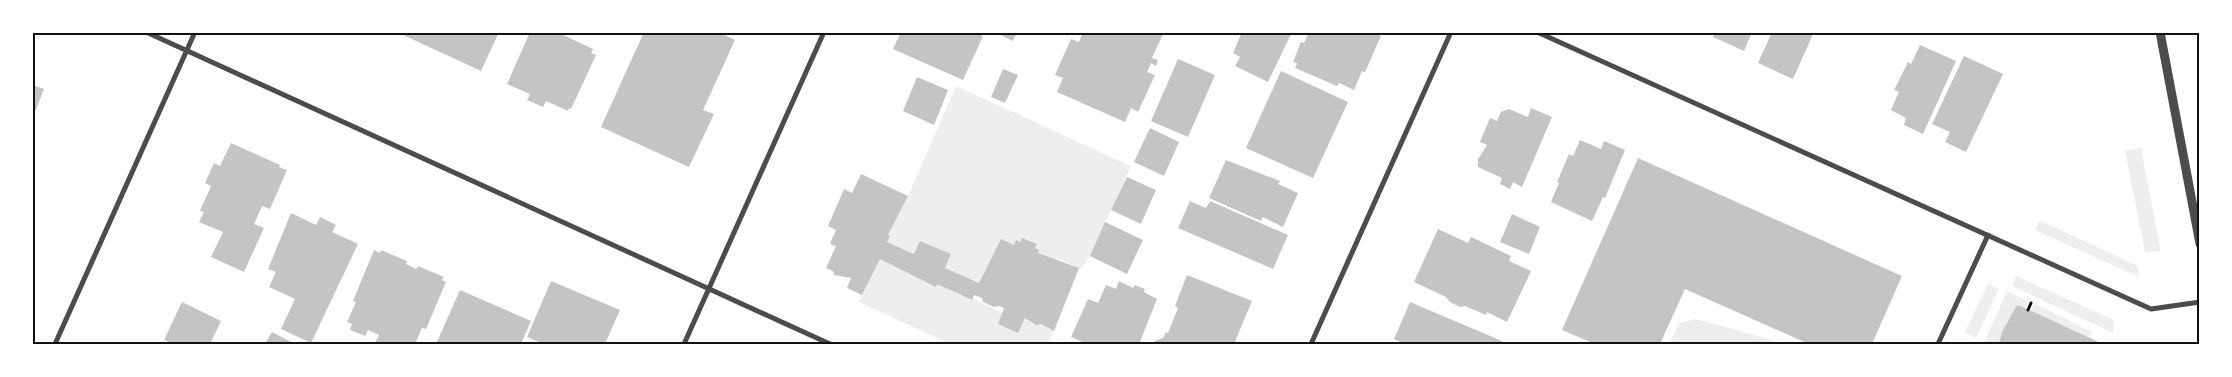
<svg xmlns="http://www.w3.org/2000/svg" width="2232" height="377" viewBox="0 0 2232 377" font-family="Lora,serif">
<rect width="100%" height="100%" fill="#fff"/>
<path fill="#eee" d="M956 86 1131 166 1090 256 1081 269 1057 258 1056 261 1038 253 1039 250 1022 238 1020 242 1016 240 1014 245 1001 240 979 283 945 268 950 254 921 241 914 254 887 242 890 236 888 235 908 196Z
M2141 148 2160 247V251L2145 252 2125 151Z
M2039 220 2138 266 2139 277 2035 230Z
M880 259 936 287 937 284 971 300 972 298 1003 313 998 324 1018 333 1025 318 1036 325 1041 324 1054 330 1047 344H950L859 302Z
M2016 276 2114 320 2113 333 2012 286Z
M1988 284 1999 289 1976 338 1965 332Z
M2007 291 2028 301 2025 308 2017 305 2002 332 1999 344 1984 343Z
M2035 304 2092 332 2089 338 2031 311Z
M1696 319 1769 339 1779 344H1669L1679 323Z"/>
<path fill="#c4c4c4" d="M402 32H499L481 71 401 34Z
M530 32H557L593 49 591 53 596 55 571 109 569 108 568 111 546 101 543 107 527 100 530 94 507 84Z
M644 32H719L735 40 703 110 714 114 689 167 601 127Z
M901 32H974L983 36 963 80 893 49Z
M994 32H1017L1013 41Z
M1083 32H1164L1152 58 1158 60 1156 66 1151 63 1147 72 1155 75 1138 112 1131 108 1125 122 1057 92 1063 78 1055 75 1071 39 1079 42Z
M1242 32H1292L1268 82 1235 66 1240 57 1233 53Z
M1309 32H1372L1381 36 1365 72 1362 71 1354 90 1339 83 1337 86 1295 68 1297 63 1293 62 1301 42 1304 43Z
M1715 32H1752L1744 51 1713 37Z
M1772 32H1814L1793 79 1758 63Z
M1920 45 1956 61 1923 134 1904 125 1906 118 1891 110 1899 92 1894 90 1908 62 1911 64Z
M1964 56 2003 74 1966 152 1945 142 1950 132 1932 124Z
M1178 59 1215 75 1188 137 1151 121Z
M1003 69 1018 75 1005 103 991 97Z
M1281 71 1348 102 1313 178 1246 148Z
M917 77 948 90 934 125 903 111Z
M32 85 44 89 33 117H32Z
M1531 108 1552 117 1522 187 1513 182 1510 189 1500 184 1502 178 1478 167V159L1487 145 1480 142 1490 118 1497 121 1501 112 1509 109 1528 117Z
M1150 128 1179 142 1164 176 1134 162Z
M1580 140 1601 149 1604 141 1625 150 1605 198 1603 197 1592 221 1551 202 1559 183 1557 182 1569 154 1573 156Z
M231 143 280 165 279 167 287 170 270 209 262 206 254 224 264 228 244 272 211 257 223 232 199 222 204 212 200 211 211 186 205 183 214 163 220 166Z
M1638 158 1902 276 1872 344H1809L1685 289 1660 344H1595L1562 330Z
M1226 160 1280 181 1278 184 1298 193 1283 227 1263 217 1261 221 1209 198Z
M861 174 908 196 888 235 890 236 887 242 914 254 920 241 951 254 945 268 979 283 1001 239 1014 245 1016 240 1020 242 1022 238 1037 244 1035 248 1039 250 1038 253 1079 268 1054 331 1041 324 1036 325 1025 318 1018 333 998 324 1004 308 999 306 994 307 983 302 982 298 974 295 972 300 937 284 936 287 880 259 862 295 847 288 851 278 834 275 833 271 826 268 836 246 830 244 836 230 828 226 844 189 852 193Z
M1127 177 1156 190 1141 224 1111 210Z
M1190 201 1206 208 1210 201 1288 235 1273 269 1178 228Z
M291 213 316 225 320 217 336 225 332 232 358 244 311 343 281 329 295 299 269 287 276 272 268 269Z
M1512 214 1540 227 1529 254 1500 242Z
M1105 222 1143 240 1127 274 1090 256Z
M1438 229 1468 243 1471 237 1511 256 1509 261 1531 271 1507 322 1487 312 1486 315 1465 306 1460 307 1450 302 1446 297 1414 282Z
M374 250 380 253 381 250 407 261 406 264 416 269 418 266 444 277 442 280 446 282 426 329 422 328 415 344H378L375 343 379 335 368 330 365 336 350 330 352 324 347 322 356 302 353 301Z
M1187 275 1252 301 1234 344H1154L1155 341 1163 338 1166 332 1168 333 1178 308 1175 306Z
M551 281 620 310 605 344H544L527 337Z
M1119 281 1133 288 1135 285 1145 289 1144 292 1157 299 1139 344H1087L1071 337 1088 299 1098 303 1106 285 1116 289Z
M460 290 531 321 521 344H436Z
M182 302 221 321 210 344H174L164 340Z
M1410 302 1502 341 1500 344H1406L1394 339Z
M2017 305 2025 308 2103 344H1999L2002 332Z
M272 332 295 344H265Z"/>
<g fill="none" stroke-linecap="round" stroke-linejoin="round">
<path stroke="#111" stroke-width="3" d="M2028 310 2031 303"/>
<path stroke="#4c4c4c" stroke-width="5" d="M146 32 830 344
M1537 32 2151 309 2200 302
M55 344 195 32
M684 344 824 32
M1311 344 1451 32
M1938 344 1988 235"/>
<path stroke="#4c4c4c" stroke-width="9" d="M2160 32 2200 244"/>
</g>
<rect width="2232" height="377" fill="none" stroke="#ffffff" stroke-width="68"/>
<rect x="34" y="34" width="2164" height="309" fill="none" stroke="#111" stroke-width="2"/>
</svg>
